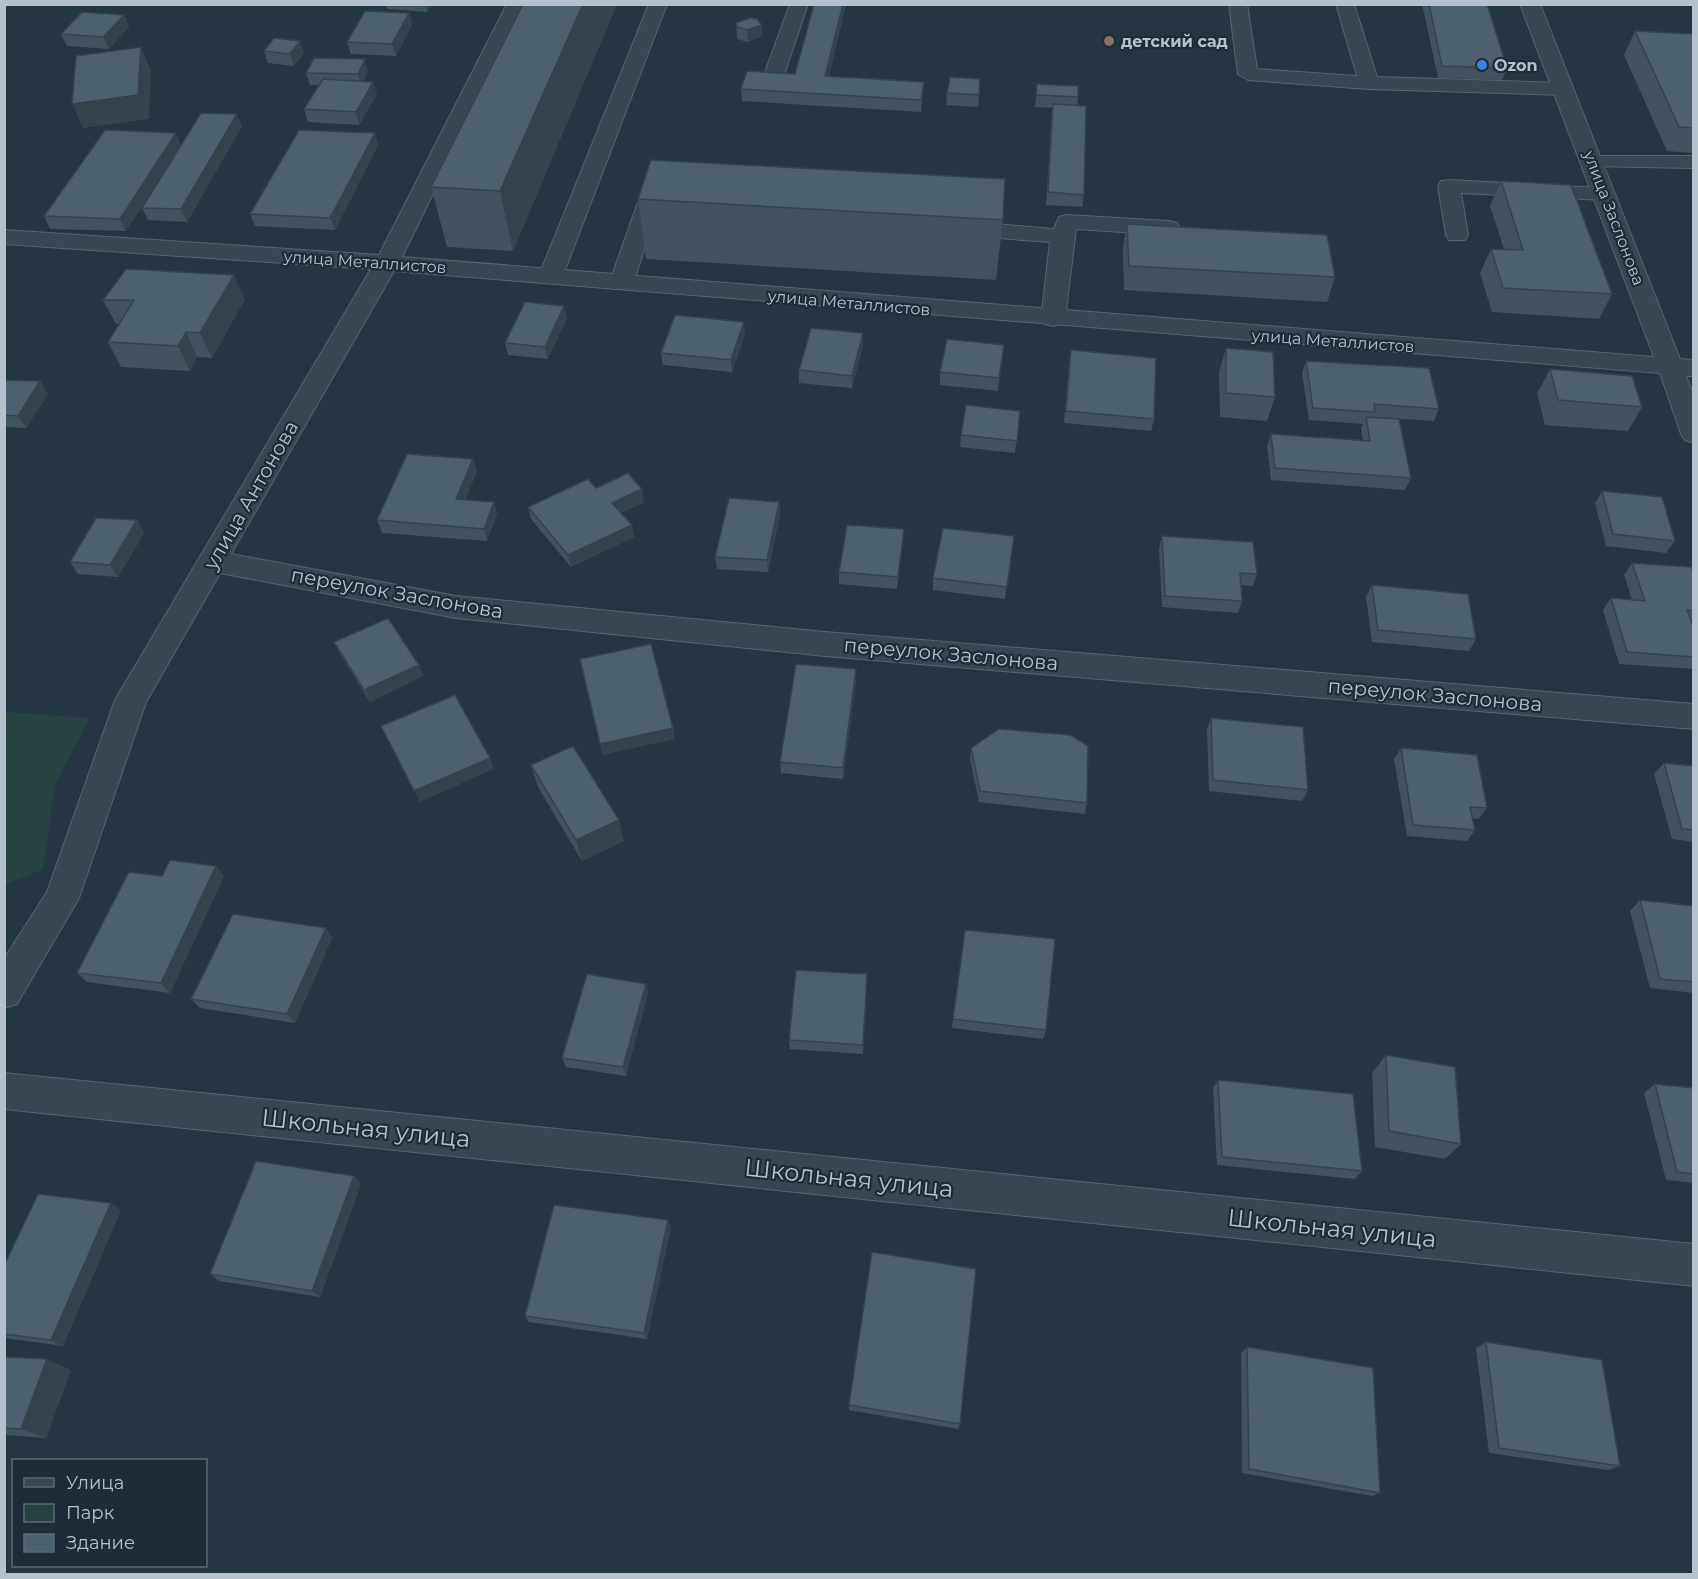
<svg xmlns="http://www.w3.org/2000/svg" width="1698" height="1579" viewBox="0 0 1698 1579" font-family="Montserrat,sans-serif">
<rect width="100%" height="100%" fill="#233642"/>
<path fill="#264341" d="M5 712 90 718 55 784 43 870 5 884Z"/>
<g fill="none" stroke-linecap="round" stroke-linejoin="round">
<defs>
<path id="service" d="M649 4H667L562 278 558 283H542L538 278Z
M790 4H808L784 75 774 81 767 79 764 75Z
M1229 4H1247L1257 69 1357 76 1336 4H1354L1377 77 1563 83 1570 85 1573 89 1570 93 1563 95 1369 89 1248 80 1238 74Z
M1592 156H1694V168L1585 166 1581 162 1585 158Z
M1449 180 1603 188 1611 189 1614 194 1611 199 1603 200 1461 193 1468 235 1465 240H1449L1446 235 1438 186 1441 181Z
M648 198 678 202 681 207 678 212H656L633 284 629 289H613L609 284 637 205 640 200Z
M1067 215 1169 221 1177 223 1180 228 1177 233 1169 235 1076 229 1065 319 1061 324 1053 326 1045 324 1041 319 1050 242 959 235 951 233 948 228 951 223 959 221 1054 229 1059 217Z"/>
<path id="minor" d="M507 4H526L402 257 1654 357 1520 4H1540L1680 359 1694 360V376H1686L1694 396V443L1685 440 1681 434 1660 373 394 271 231 554 456 596 825 632 1694 704V729L825 656 456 618 220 573 146 702 79 898 17 1004 4 1008V959L47 892 115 700 371 269 4 244V230L379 255Z
M4 1073 1694 1244V1286L4 1109Z"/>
</defs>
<use href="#service" stroke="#56656f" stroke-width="2"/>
<use href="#minor" stroke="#56656f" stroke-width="2"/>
<use href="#service" fill="#384752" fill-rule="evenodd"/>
<use href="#minor" fill="#384752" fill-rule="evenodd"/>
</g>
<path fill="#41535f" d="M386 4H432L427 12 387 9Z
M523 4H617L513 251 447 247 431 187Z
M814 4H846L829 76 924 82 921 112 742 101 741 89 795 74Z
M1422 4H1487L1507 68 1502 80 1438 78Z
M409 13 412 25 396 56 351 54 347 42Z
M124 15 129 27 109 49 67 46 61 34Z
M736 23 762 25V36L748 42 737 39Z
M1635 31 1694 34V153L1667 151 1624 55Z
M264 51 304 53 294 66 268 63Z
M368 71 363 82 377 94 359 125 308 122 304 109 319 85H310L306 73Z
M980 79 978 107 946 105 947 93Z
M1037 84 1078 97 1077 106 1084 195 1082 207 1046 205 1052 108 1035 107Z
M242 126 187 222 148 220 142 208 172 159 126 231 50 229 44 216 181 145Z
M378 145 335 230 255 226 250 214Z
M1501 181 1612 294 1599 319 1492 312 1480 273 1491 249H1504L1490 206Z
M638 199 1003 220 996 280 646 259Z
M1127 224 1335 277 1327 302 1124 290 1123 248Z
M245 299 212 358 197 357 190 371 121 367 108 342 119 324H116L103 300Z
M567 318 548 359 508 355 505 343Z
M863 333V346L852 388 799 383V370Z
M745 334 732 372 663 365 661 353Z
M1004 345 998 391 940 385V372Z
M1226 348 1275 397 1267 421 1220 417 1219 372Z
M1071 350 1154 419 1151 431 1064 423 1069 362Z
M1306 361 1439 409 1434 421 1373 417 1411 478 1405 490 1271 480 1267 446 1271 434 1363 440 1361 429 1363 424 1309 420 1302 373Z
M1550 369 1642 407 1628 431 1545 425 1537 394Z
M4 380 40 381 48 394 26 428 4 427Z
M1020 411 1015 453 960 447 961 435Z
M477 471 465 500 494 502 497 514 487 541 382 533 377 520Z
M596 488 644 502 621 513 632 525 634 537 571 567 531 519 528 507Z
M1602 491 1675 541 1666 553 1606 546 1595 503Z
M779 502 780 514 768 572 717 569 715 557Z
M137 520 144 533 118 577 78 574 70 562Z
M1014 536 1005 599 933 590V578Z
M1162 536 1257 574 1253 586 1241 585 1242 601 1238 613 1162 607 1159 548Z
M903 542 897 589 839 584V572Z
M1632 563 1694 573V623H1691L1694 629V669L1619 664 1603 610 1611 598 1632 600 1624 575Z
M1372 585 1476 639 1469 651 1372 642 1366 597Z
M334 642 419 665 423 676 370 702 340 654Z
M856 669V681L843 779 781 773 780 762Z
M1211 718 1308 790 1302 801 1209 791 1207 729Z
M971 748 1087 803 1085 814 979 802 970 759Z
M1401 748 1487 808 1479 819 1472 818 1475 830 1467 841 1407 836 1394 759Z
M1664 763 1694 766V842L1672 839 1654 774Z
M531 765 624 841 582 861 538 787Z
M216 866 224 876 170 993 87 982 77 973 162 876Z
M1640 900 1694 906V993L1650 988 1630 911Z
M326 928 332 938 295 1023 200 1008 191 999Z
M965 930 1046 1030 1043 1039 952 1028Z
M646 984 648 993 626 1076 566 1067 562 1058Z
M867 984 863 1054 790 1049 789 1040Z
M1386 1055 1461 1144 1445 1159 1375 1147 1372 1073Z
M1218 1080 1362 1171 1355 1179 1217 1165 1213 1088Z
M1655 1084 1694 1088V1183L1666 1180 1644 1093Z
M354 1176 361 1184 320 1297 219 1281 210 1274Z
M121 1210 63 1346 4 1338V1266Z
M668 1220 671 1227 647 1339 529 1322 525 1316Z
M1486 1342 1620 1466 1608 1470 1489 1453 1476 1348Z
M1247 1347 1380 1493 1372 1496 1242 1473 1241 1353Z
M4 1357 71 1370 46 1438 4 1435Z
M849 1405 960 1424 958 1429 849 1410Z"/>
<path fill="#35434d" d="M425 4H432L427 12Z
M583 4H617L513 251 500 191Z
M843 4H846L826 88 825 76Z
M409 13 412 25 396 56 392 44Z
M124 15 129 27 109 49 103 37Z
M762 25V36L748 42 747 30Z
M300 41 304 53 294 66 290 54Z
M141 47 151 71 149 119 83 128 72 104Z
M365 59 368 71 361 86 358 74Z
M373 82 377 94 359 125 356 112Z
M924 82 923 94 921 112V100Z
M237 114 242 126 187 222 181 209Z
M176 133 181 145 126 231 120 219Z
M375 133 378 145 335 230 330 218Z
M234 275 245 299 212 358 200 333Z
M564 306 567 318 548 359 545 347Z
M744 322 745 334 732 372 731 360Z
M186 332 197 357 190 371 178 346Z
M863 333V346L852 388V376Z
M40 381 48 394 26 428 18 416Z
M473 459 477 471 460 511 456 499Z
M642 489 644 502 615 515 612 503Z
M494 502 497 514 487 541 484 529Z
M779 502 780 514 768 572 767 560Z
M137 520 144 533 118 577 110 565Z
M632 525 634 537 571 567 568 555Z
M904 529 903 542 897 589 898 577Z
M419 665 423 676 370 702 364 690Z
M856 669V681L843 779V768Z
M673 728 675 739 602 755 600 744Z
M490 758 494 769 420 802 414 791Z
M619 820 624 841 582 861 576 840Z
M216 866 224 876 170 993 161 983Z
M326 928 332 938 295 1023 287 1014Z
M646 984 648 993 626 1076 623 1067Z
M354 1176 361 1184 320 1297 312 1291Z
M111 1203 121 1210 63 1346 51 1340Z
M668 1220 671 1227 647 1339 644 1333Z
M47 1359 71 1370 46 1438 21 1429Z"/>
<path fill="#4c606e" stroke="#35434d" stroke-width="1.5" d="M523 4H583L500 191 431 187Z
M814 4H843L825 76 924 82 921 100 741 89 747 71 795 74Z
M1429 4H1487L1507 68 1442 66Z
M365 11 409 13 392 44 347 42Z
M82 12 124 15 103 37 61 34Z
M750 18 757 19 762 25 747 30 737 27 736 23Z
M1635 31 1694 34V128L1679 127Z
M274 38 300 41 290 54 264 51Z
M141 47 138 95 72 104 76 56Z
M314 58 365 59 358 74 306 73Z
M950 77 980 79 979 95 947 93Z
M323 79 373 82 356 112 304 109Z
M1037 84 1078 86V97L1036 95Z
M1053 104 1086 106 1084 195 1048 192Z
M201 113 237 114 181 209 142 208Z
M105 130 176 133 120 219 44 216Z
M299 130 375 133 330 218 250 214Z
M651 160 1005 179 1003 220 638 199Z
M1501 181 1571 185 1612 294 1503 288 1491 249 1523 250Z
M1127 224 1327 235 1335 277 1129 266Z
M126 269 234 275 200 333 186 332 178 346 108 342 134 300H103Z
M525 302 564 306 545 347 505 343Z
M675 315 744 322 731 360 661 353Z
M811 328 863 333 852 376 799 370Z
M947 339 1004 345 999 378 940 372Z
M1226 348 1273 352 1275 397 1226 393Z
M1071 350 1156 358 1154 419 1066 411Z
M1306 361 1429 368 1439 409 1374 404 1375 412 1313 408Z
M1550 369 1632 376 1642 407 1558 400Z
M4 380 40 381 18 416 4 415Z
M966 405 1020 411 1017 441 961 435Z
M1366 417 1399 419 1411 478 1275 468 1271 434 1370 441Z
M407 454 473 459 456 499 494 502 484 529 377 520Z
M628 473 642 489 612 503 632 525 568 555 528 507 588 479 596 488Z
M1602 491 1662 497 1675 541 1613 534Z
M729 498 779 502 767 560 715 557Z
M96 518 137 520 110 565 70 562Z
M847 525 904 529 898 577 839 572Z
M943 528 1014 536 1007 587 933 578Z
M1162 536 1253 542 1257 574 1240 573 1242 601 1165 596Z
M1632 563 1691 567 1694 573V611L1687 610 1694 629V657L1627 652 1611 598 1645 601Z
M1372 585 1468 594 1476 639 1378 630Z
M388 618 419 665 364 690 334 642Z
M651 644 673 728 600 744 580 659Z
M796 664 856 669 843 768 780 762Z
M455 695 490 758 414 791 381 726Z
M1211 718 1303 727 1308 790 1213 780Z
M999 729 1070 735 1088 746 1087 803 980 791 971 748Z
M573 746 619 820 576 840 531 765Z
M1401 748 1477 755 1487 808 1470 807 1475 830 1413 825Z
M1664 763 1694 766V830L1682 829Z
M170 860 216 866 161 983 77 973 129 872 162 876Z
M1640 900 1694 906V982L1660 979Z
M233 914 326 928 287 1014 191 999Z
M965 930 1055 939 1046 1030 953 1019Z
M796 970 867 974 863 1045 789 1040Z
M587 974 646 984 623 1067 562 1058Z
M1386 1055 1455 1067 1461 1144 1389 1131Z
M1218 1080 1353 1094 1362 1171 1222 1157Z
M1655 1084 1694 1088V1174L1677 1172Z
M256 1161 354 1176 312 1291 210 1274Z
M38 1194 111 1203 51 1340 4 1334V1266Z
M554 1205 668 1220 644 1333 525 1316Z
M872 1252 976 1269 960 1424 849 1405Z
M1486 1342 1602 1360 1620 1466 1499 1448Z
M1247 1347 1373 1368 1380 1493 1249 1469Z
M4 1357 47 1359 21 1429 4 1428Z"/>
<circle fill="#8d6e63" stroke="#1d2c37" stroke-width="2" cx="1109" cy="41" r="6"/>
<circle fill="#3f7fe0" stroke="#1d2c37" stroke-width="2" cx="1482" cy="65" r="6"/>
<g text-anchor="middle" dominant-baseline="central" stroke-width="4.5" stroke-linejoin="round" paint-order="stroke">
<g font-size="16" font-weight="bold" fill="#b5c2cc" stroke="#1d2c37" text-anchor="start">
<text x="1121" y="41">детский сад</text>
<text x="1494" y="65">Ozon</text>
</g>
<g font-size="16" fill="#b5c2cc" stroke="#1d2c37">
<text transform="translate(1614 218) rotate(69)">улица Заслонова</text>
<text transform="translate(365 262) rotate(4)">улица Металлистов</text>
<text transform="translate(849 303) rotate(5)">улица Металлистов</text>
<text transform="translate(1333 341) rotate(4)">улица Металлистов</text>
</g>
<g font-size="20" fill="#b5c2cc" stroke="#1d2c37">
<text transform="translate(251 495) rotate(-60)">улица Антонова</text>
<text transform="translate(397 593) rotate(10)">переулок Заслонова</text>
<text transform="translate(951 654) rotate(5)">переулок Заслонова</text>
<text transform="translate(1435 695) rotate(5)">переулок Заслонова</text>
</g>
<g font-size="24" fill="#b5c2cc" stroke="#1d2c37">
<text transform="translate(366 1128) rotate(6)">Школьная улица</text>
<text transform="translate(849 1178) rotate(6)">Школьная улица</text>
<text transform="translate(1332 1228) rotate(6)">Школьная улица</text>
</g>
</g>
<rect width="1698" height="1579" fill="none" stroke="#b5c2cc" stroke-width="12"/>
<rect x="12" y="1459" width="195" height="108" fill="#1d2c37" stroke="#5a6873" stroke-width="1.5"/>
<rect x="24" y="1478" width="30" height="9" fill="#384752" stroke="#5a6873" stroke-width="1.5"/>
<text x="66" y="1489" font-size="18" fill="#b5c2cc">Улица</text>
<rect x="24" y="1504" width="30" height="18" fill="#264341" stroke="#5a6873" stroke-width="1.5"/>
<text x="66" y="1519" font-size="18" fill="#b5c2cc">Парк</text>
<rect x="24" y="1534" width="30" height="18" fill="#4c606e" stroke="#5a6873" stroke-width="1.5"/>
<text x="66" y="1549" font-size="18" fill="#b5c2cc">Здание</text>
</svg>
